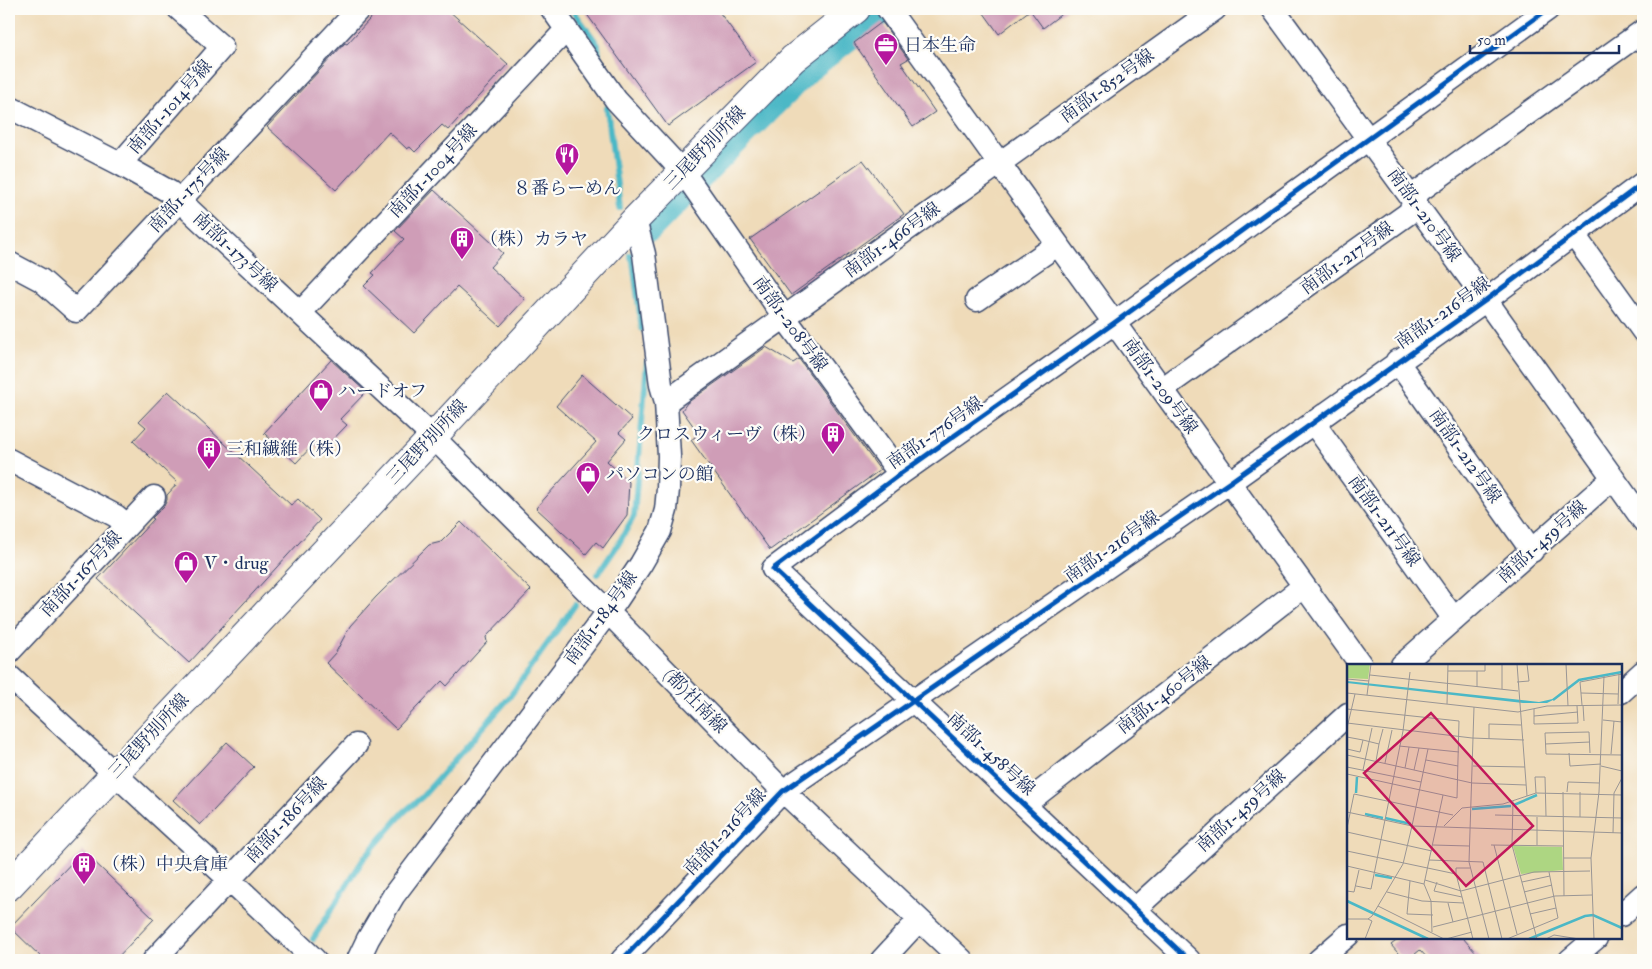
<svg xmlns="http://www.w3.org/2000/svg" width="1652" height="969" viewBox="0 0 1652 969" font-family="'IM FELL Double Pica','Noto Serif JP',serif">
<rect width="100%" height="100%" fill="#fdfcf7"/>
<filter id="ink" filterUnits="userSpaceOnUse"><feTurbulence type="fractalNoise" baseFrequency=".02" numOctaves="2"/><feDisplacementMap in="SourceGraphic" scale="10" xChannelSelector="R" yChannelSelector="G"/><feConvolveMatrix kernelMatrix="1 2 1 2 8 2 1 2 1" color-interpolation-filters="sRGB"/></filter>
<filter id="wash" filterUnits="userSpaceOnUse"><feTurbulence type="fractalNoise" baseFrequency=".0096" numOctaves="4" result="noise"/><feDisplacementMap in="SourceGraphic" scale="20" xChannelSelector="R" yChannelSelector="G"/><feGaussianBlur stdDeviation="1.12" result="paint"/><feColorMatrix in="noise" values="0 0 0 0 0 0 0 0 0 0 0 0 0 0 0 0 0 1.4 0 .05"/><feComposite in="paint" operator="in"/></filter>
<g filter="url(#wash)">
<rect width="100%" height="100%" fill="#efdbb9"/>
<g fill="none" stroke-linecap="round" stroke-linejoin="round">
<path stroke="#4bb8c6" stroke-width="6" d="M572 9 598 45 599 57
M607 108 620 208
M630 255 633 261 642 329
M598 574 619 543 634 516 647 363
M313 939 364 858 404 812 422 797 508 699 575 605"/>
<path stroke="#4bb8c6" stroke-width="21" d="M701 180 809 72 882 15
M651 231 686 195"/>
</g>
<g id="blocks">
<path fill="#cf9db7" d="M379 9H447L508 64 448 130 442 125 415 152 410 147 407 149 389 132 336 190 267 127 345 43 347 44Z
M583 9H717L756 62 668 126Z
M981 9H1068L1043 28 1030 10 999 34Z
M882 22 908 59 901 63 935 112 913 127 854 43Z
M863 160 904 214 791 295 750 239Z
M434 190 503 253 490 267 525 299 500 326 457 287 414 333 364 286 375 275 372 273 404 239 395 231Z
M766 347 793 363 799 359 880 470 770 550 691 440 699 434 682 410 687 403Z
M331 360 366 392 340 419 347 425 322 451 314 444 296 463 264 433Z
M582 375 632 419 619 433 626 439 607 461 629 482 627 515 603 548 596 542 586 554 536 508 596 442 556 406Z
M168 391 291 505 298 499 320 520 189 663 98 579 154 519 152 518 164 506 167 500V495L178 483 133 441 146 427 139 421Z
M461 522 531 590 486 637 487 642 447 686 442 681 396 729 326 663 336 652 350 626 376 597 429 545 441 542Z
M227 742 254 767 200 825 173 800Z
M83 851 154 919 115 960H44L10 927Z
M1400 938H1463L1482 960H1429L1420 950 1408 960H1404L1391 945Z"/>
</g>
</g>
<g filter="url(#ink)">
<use href="#blocks" fill-opacity="0" stroke="#3b496c" stroke-width="1"/>
<g fill="none" stroke-linecap="round" stroke-linejoin="round">
<defs>
<path id="minor" d="M552 9 616 100 671 159 691 183 785 318 900 474
M888 9 1361 665
M1273 9 1486 300 1643 520
M9 107 120 164 170 192 180 201 433 437 608 612 783 791 962 960
M120 164 222 47 179 9
M1574 235 1643 331
M9 263 41 280 76 311 359 9
M977 300 1057 245
M300 313 566 30
M1397 361 1532 551
M1162 389 1409 213 1419 191 1643 31
M666 402 1215 9
M1313 422 1454 619
M9 460 116 516 127 525
M9 652 154 497
M1402 665 1613 478
M9 676 230 880 315 960
M1621 692 1643 672
M1024 805 1304 586
M1135 909 1348 714
M1621 915 1643 895
M154 960 356 745
M358 960 368 939 394 895 617 600 641 564 660 531 666 510 668 489 669 456 666 402 661 385 644 254 635 220
M622 960 783 791 1230 482 1486 300 1643 183
M882 960 919 920
M1189 960 773 569 900 474 1114 323 1548 9
M1319 960 1348 935
M1570 960 1596 938"/>
<path id="major" d="M9 886 433 437 635 220 793 59 856 9"/>
</defs>
<use href="#minor" stroke="#3b496c" stroke-width="25"/>
<use href="#major" stroke="#3b496c" stroke-width="30"/>
<use href="#minor" stroke="#fff" stroke-width="22"/>
<use href="#major" stroke="#fff" stroke-width="28"/>
<defs>
<path id="cycleway" d="M622 960 783 791 1230 482 1486 300 1643 183
M1189 960 773 569 900 474 1114 323 1548 9"/>
</defs>
<use href="#cycleway" stroke="#fdfcf7" stroke-width="8"/>
<use href="#cycleway" stroke="#0057b8" stroke-width="5"/>
</g>
</g>
<defs>
<symbol id="office-pin" viewBox="-11 -11 22 30"><path d="M0 17L-7.5 6A9.5 9.5 0 1 1 7.5 6Z" fill="#b5179e" stroke="#fdfcf7"/><path d="M-6-3h4V-5.5h4V-3h4V5H-6ZM-1-4.5V-3h2v-1.5ZM-6 0V1H6V0Z" fill="#fff"/></symbol>
<symbol id="restaurant-pin" viewBox="-11 -11 22 30"><path d="M0 17L-7.5 6A9.5 9.5 0 1 1 7.5 6Z" fill="#b5179e" stroke="#fdfcf7"/><path d="M-5-6h1v4h1v-4h1v4h1v-4h1v5L-1.5 .5V6h-2V.5L-5-1ZM5-6V6H3V1.5H1.5Q1.5-4 5-6Z" fill="#fff"/></symbol>
<symbol id="building-pin" viewBox="-11 -11 22 30"><path d="M0 17L-7.5 6A9.5 9.5 0 1 1 7.5 6Z" fill="#b5179e" stroke="#fdfcf7"/><path d="M-4-6H4V6H1V3H-1V6H-4ZM-2.5-4.3h1.7v1.8h-1.7ZM.8-4.3h1.7v1.8H.8ZM-2.5-1h1.7V.8h-1.7ZM.8-1h1.7V.8H.8Z" fill="#fff"/></symbol>
<symbol id="shop-pin" viewBox="-11 -11 22 30"><path d="M0 17L-7.5 6A9.5 9.5 0 1 1 7.5 6Z" fill="#b5179e" stroke="#fdfcf7"/><path d="M-5-2.5h2.3a2.7 3.5 0 0 1 5.4 0H5L5.5 6h-11ZM-1.5-2.5h3a1.5 2.3 0 0 0-3 0Z" fill="#fff"/></symbol>
</defs>
<g fill-rule="evenodd">
<use href="#office-pin" x="872" y="31" width="28" height="38"/>
<use href="#restaurant-pin" x="553" y="141" width="28" height="38"/>
<use href="#building-pin" x="448" y="225" width="28" height="38"/>
<use href="#shop-pin" x="307" y="377" width="28" height="38"/>
<use href="#building-pin" x="819" y="420" width="28" height="38"/>
<use href="#building-pin" x="195" y="435" width="28" height="38"/>
<use href="#shop-pin" x="574" y="460" width="28" height="38"/>
<use href="#shop-pin" x="172" y="549" width="28" height="38"/>
<use href="#building-pin" x="70" y="850" width="28" height="38"/>
</g>
<g text-anchor="middle" dominant-baseline="central" stroke-width="4.5" stroke-linejoin="round" paint-order="stroke">
<g font-size="18" fill="#1b2f5e" stroke="#fdfcf7" text-anchor="start">
<text x="904" y="45">日本生命</text>
<text x="567" y="188" text-anchor="middle">８番らーめん</text>
<text x="480" y="239">（株）カラヤ</text>
<text x="338" y="391">ハードオフ</text>
<text x="816" y="434" text-anchor="end">クロスウィーヴ（株）</text>
<text x="226" y="449">三和繊維（株）</text>
<text x="606" y="474">パソコンの館</text>
<text x="204" y="563">V・drug</text>
<text x="102" y="864">（株）中央倉庫</text>
</g>
<g font-size="18" fill="#1b2f5e" stroke="#fdfcf7">
<text transform="translate(1107 86) rotate(-36)">南部1-852号線</text>
<text transform="translate(170 107) rotate(-49)">南部1-1014号線</text>
<text transform="translate(705 148) rotate(-46)">三尾野別所線</text>
<text transform="translate(433 171) rotate(-47)">南部1-1004号線</text>
<text transform="translate(189 190) rotate(-47)">南部1-175号線</text>
<text transform="translate(1424 215) rotate(54)">南部1-210号線</text>
<text transform="translate(892 240) rotate(-36)">南部1-466号線</text>
<text transform="translate(235 252) rotate(43)">南部1-173号線</text>
<text transform="translate(1347 258) rotate(-36)">南部1-217号線</text>
<text transform="translate(1443 313) rotate(-35)">南部1-216号線</text>
<text transform="translate(790 324) rotate(54)">南部1-208号線</text>
<text transform="translate(1160 386) rotate(54)">南部1-209号線</text>
<text transform="translate(935 433) rotate(-35)">南部1-776号線</text>
<text transform="translate(427 442) rotate(-47)">三尾野別所線</text>
<text transform="translate(1465 456) rotate(55)">南部1-212号線</text>
<text transform="translate(1384 521) rotate(54)">南部1-211号線</text>
<text transform="translate(1542 542) rotate(-42)">南部1-459号線</text>
<text transform="translate(1112 547) rotate(-35)">南部1-216号線</text>
<text transform="translate(81 574) rotate(-47)">南部1-167号線</text>
<text transform="translate(601 618) rotate(-54)">南部1-184号線</text>
<text transform="translate(1164 695) rotate(-38)">南部1-460号線</text>
<text transform="translate(695 701) rotate(46)">(都)社南線</text>
<text transform="translate(149 736) rotate(-47)">三尾野別所線</text>
<text transform="translate(991 754) rotate(43)">南部1-458号線</text>
<text transform="translate(1241 811) rotate(-42)">南部1-459号線</text>
<text transform="translate(286 820) rotate(-47)">南部1-186号線</text>
<text transform="translate(725 832) rotate(-47)">南部1-216号線</text>
</g>
</g>
<g transform="translate(1347 664)">
<rect width="275" height="275" fill="#efdbb9"/>
<path d="M0 0H23L21 15 0 14ZM166 182 215 183 216 206 174 210Z" fill="#add682"/>
<path d="M0 17 192 38 210 34 200 39H176L0 19Z" fill="#4bb8c6"/>
<path fill="none" stroke="#4bb8c6" stroke-width="2.5" d="M206 36 232 16 275 8M9 129 10 113M167 141 190 131M125 145 164 142M18 150 36 154M38 154 64 160M28 211 45 214M0 237 81 275M182 275 238 252 246 251 275 264"/>
<path fill="none" stroke="#9a9695" stroke-width="1" d="M155 0V25M170 0 180 132M219 0 221 42M101 7H138V0M130 7V23M23 11 171 27M0 15 22 17M170 18 182 17 180 0M0 29 171 48 200 42 275 41M234 29 271 30M20 31 24 0M100 40 101 0M271 40 272 10M235 41 233 18 275 10M236 41 237 57M127 43 122 198 142 275M0 45 112 57 110 134 0 110M187 45V60L231 59 230 42M187 52 231 48M256 56 275 58M0 59 125 74 177 76M0 64 8 30M0 73 16 76 13 88 0 85M142 75V60L174 61M16 76 32 80 29 97M32 80 36 65M198 80 243 78M52 82 112 88M222 89 223 102 254 100M243 89 242 68 198 69 199 90 275 91M264 90 267 57M0 91 125 119 179 121M79 96 111 102M38 99 45 66M126 102 178 103M254 102 275 107M0 103 74 118M58 104 62 83M16 106 25 64M67 106 72 84M216 128 217 232M220 128 221 118 252 119M233 128V153M189 129 188 113H198L199 152M166 137 165 181 190 275M0 148 65 162 81 85M148 151 275 154M190 153V181M97 162 115 144 156 140 189 129 275 131M0 164 7 130 106 151M0 168 85 187M266 169 267 129 275 114M86 181 122 182M144 181 216 182M147 181 170 270M0 187 109 210M217 194H244M82 196 136 198 155 275M0 202 77 220M123 204H109V210L126 275M78 216 114 227 187 208 243 207M63 217 60 250 86 251M90 218 87 227 115 233M175 218 203 212M77 220 96 131M77 220 84 237 85 268M9 222 24 225 56 67 63 8M0 227 7 228 12 206M40 228 75 237 117 239M177 228 205 221M101 239 106 258M31 242 97 275M183 250 209 244M0 255H21L25 252 56 200 65 162 275 169M86 263 208 232 245 231M18 275 25 257 21 255M99 275 125 268M160 275 211 254 202 208M199 275 207 271 232 275M247 275 244 194 252 128 257 12"/>
<path fill="#c2185b" fill-opacity="0.15" stroke="#c2185b" stroke-width="2.5" d="M84 49 186 162 119 222 17 109Z"/>
<rect width="275" height="275" fill="none" stroke="#1b2f5e" stroke-width="2.5"/>
</g>
<rect width="1652" height="969" fill="none" stroke="#fdfcf7" stroke-width="30"/>
<path d="M1470 45v8h149v-8" fill="none" stroke="#1b2f5e" stroke-width="2.5"/>
<text x="1477" y="45" font-size="15" fill="#1b2f5e" stroke="#fdfcf7" stroke-width="4" paint-order="stroke">50 m</text>
</svg>
